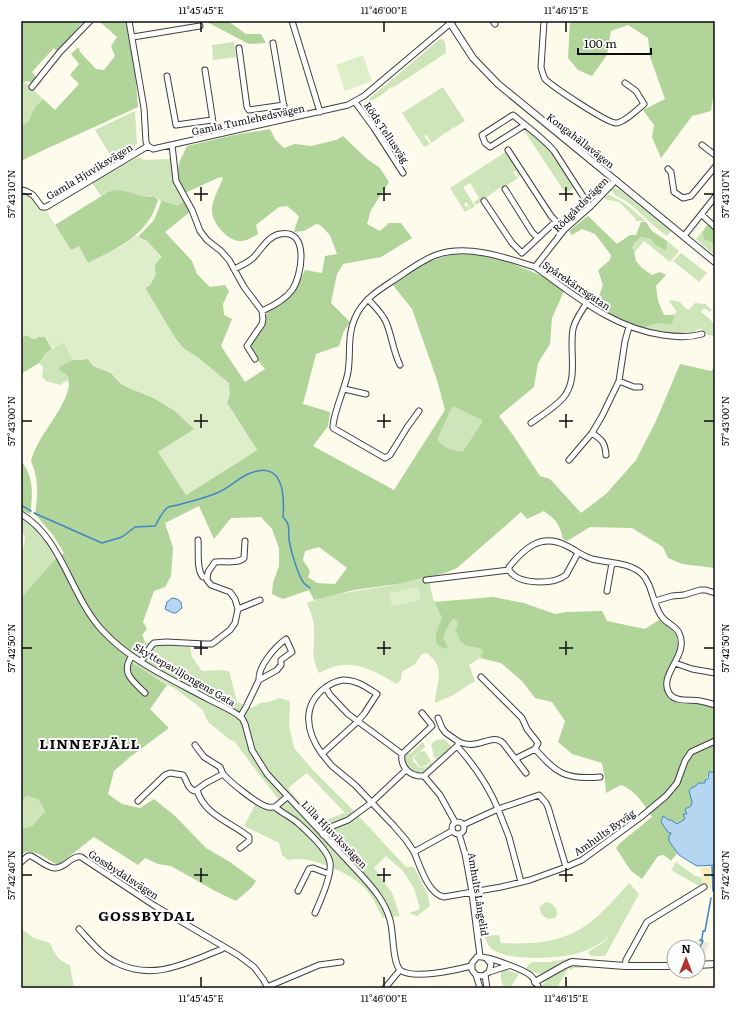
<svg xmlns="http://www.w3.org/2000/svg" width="736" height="1009" viewBox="0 0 736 1009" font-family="Literata,serif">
<rect width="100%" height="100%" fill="#fdfbec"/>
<path fill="#cde5b9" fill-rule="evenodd" d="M440 39H442L445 42 446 53 394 87 389 88 387 91 363 107 362 105Z
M234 42 236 57 213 60 212 45Z
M25 82 43 99 35 107 28 122 21 126V83Z
M443 87 465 121 454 128 451 126 453 128 444 134 442 132 443 135 431 143 427 135 424 136 430 144 424 147 402 113Z
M135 111 137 144 112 158 95 130Z
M525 128H527L550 149 575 187 567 192 564 191 525 132Z
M507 151 522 175 519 177 516 171 513 172 518 178 504 187H501L476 205 474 202 479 198 470 183 463 187 475 206 471 209 466 202 464 204 466 207 468 206 470 209 465 212 450 188Z
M138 157 144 160 169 159 170 157 173 181 187 205 168 211H158L161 201C158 200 156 196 153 196 148 195 143 197 137 196 121 191 118 186 101 196L92 183Z
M614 188 620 190 671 231 667 236C652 226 641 212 626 201 621 198 614 196 611 190Z
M609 195 623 202 646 221H636L635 218 619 202 604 199 606 196Z
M703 230 709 241 712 244 715 241V256L696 239Z
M641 237 651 239 655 245 662 248 667 247V241L679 251 670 262 644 241 634 253C633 245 636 242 641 237Z
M681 253 707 273 699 282 673 261Z
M671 300 680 302 684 307 689 310 695 303 705 304 712 310 710 312 704 308 701 312C712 321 715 321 715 336L708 335 702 329H699C696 330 694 333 691 334 678 338 655 331 642 328L658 323 674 315 673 314 677 312 669 301Z
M64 342 73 360 60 367 67 375 68 380 60 385 46 381 42 377 43 367 39 363 45 354Z
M454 407 482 420 483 423 463 451C455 452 441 447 436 439L451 409Z
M21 519C37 526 47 543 55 559L21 598V551L23 550 25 538 21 527Z
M428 577 434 602 442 618 436 633 443 638 446 630 453 619 459 621 467 646 479 648 483 651 480 658 469 665 475 681 453 695 435 703C436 682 447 669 427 653L422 654 415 664 402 672 401 679 397 684C368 668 351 656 319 673 310 656 315 646 314 628 314 620 310 611 307 603 336 591 367 591 397 584 408 582 417 579 428 577Z
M145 642 154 645 190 647 192 657 202 671 219 670 229 671 237 702 252 708 260 703 269 702 279 698 290 701 289 725 294 748 313 770 354 811 364 806 356 813 406 867H414L427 893 430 906 417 916 409 913 420 909 414 888 403 871 386 856 374 868 392 893 400 916 383 918C378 910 375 900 369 893 357 875 309 854 288 860L282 855 279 843 244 826 255 805 264 810 274 811 279 800 258 773 235 742 229 739 208 722 202 709 177 690 130 662 136 652ZM307 773 345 813H344L321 822 300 803 288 788Z
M444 739 452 747 437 760 434 756 431 744 437 740Z
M423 742 425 747 419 752 425 751 431 761 425 766 420 767 414 758 419 752 413 757V761L420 768 426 767 431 762 433 764 424 772H414L405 763V757L407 753 410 754Z
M26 796 38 799 45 811 32 826 21 829V803Z
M676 862 695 876 701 877 703 884 699 886 671 870Z
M629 883 639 894 605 956H591L588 952 601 944 608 938V937C599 945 589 950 578 953 560 959 504 962 490 947 487 944 486 940 484 936L499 935 501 943C567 946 587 932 629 883Z
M546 902C553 903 558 908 557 915L555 918C546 921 539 915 540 906Z
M21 929 34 938 50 943C55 954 58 961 70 965L74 988H21Z
M572 958 596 960 594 961C586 961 577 959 569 960 550 963 548 983 526 968L529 964 532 962H550Z
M577 965 584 966V968H573L572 970 568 968 557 988H541C543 978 567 967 577 965Z
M504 969 519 974 510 988H504L501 980V970Z"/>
<path fill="#b0d499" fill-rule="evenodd" d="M21 21H84L58 52 54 48 32 72 37 78 33 82H30L26 81 21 83Z
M99 21H127L134 59 138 107 46 149 21 161V126L28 122 35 107 43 99 55 110 79 84 70 75 79 64 71 54 77 48H79L80 52 96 69 104 70 115 56 111 46 117 37Z
M205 21H228L246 34H261L266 43 249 44Z
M570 21H715V85L711 111 692 116 661 158 652 137 654 125 643 110 665 99 650 57 648 38 628 25 611 31 607 55 592 76 578 70 568 58Z
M270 129 275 139 284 148 295 144 311 146 336 140 343 136 367 159 380 168 389 182 371 210 367 224 380 231 389 223H401L412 238 381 257 343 264 337 274 331 303 350 322 344 331 339 346 316 354 303 404 330 412 328 426 313 446 394 490 445 410 437 380 412 309 392 284 425 263 452 254 479 255 509 262 542 276 564 291 552 318 550 344 538 363 534 387 499 416 513 435 540 476 550 479 581 513 606 494 636 460 656 421 680 364 711 371 715 367V568L682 564 668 558 663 547 632 528 590 527 567 541 563 539C560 524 556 520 544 511L527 519 521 512 457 568 445 573 397 584 354 590 314 600 309 590 283 599 272 594 273 583 279 566V548L272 529 261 517 231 518 214 539 199 506 165 523 173 548 171 576 165 587 154 591 143 622 147 629 142 635 145 642 136 651 131 662 167 685 150 709 169 728 130 757 114 771 108 794 122 804 140 808 154 799 175 816 206 848 230 862 256 881 251 888 236 901 215 891 171 866 158 864 145 858 138 865 94 837 58 865 37 853 25 852 21 856V829L32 826 45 811 38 799 26 796 21 803V598L55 559 64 553 53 535 35 514C38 494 39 480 31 461 38 435 61 415 68 390 70 385 68 379 67 375L59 370 60 366 73 360 88 359 93 366 111 373 121 384 129 388 154 398 175 411 195 429 159 452 186 495 257 450 227 403 230 393 200 359 183 348 175 338 145 288 150 285 156 274C153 266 155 263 161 257L147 241 138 237 154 220 162 201 178 206 184 202 190 212 165 232 192 261 197 274 210 287 225 285 229 291 223 304 224 315 232 319 221 346 245 382 265 369 256 358 249 345 265 322 267 311C289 298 295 293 305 270L322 273 325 256 337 254 330 235 320 225 316 224 304 231 294 232 299 216 287 206 279 207 256 225 258 234C253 237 247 241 240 241 228 241 212 223 212 211 212 199 219 189 223 178L220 177 185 193C175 171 176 168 187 146L234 135ZM454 407 482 420V423L463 451C455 452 441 447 437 439L451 409ZM319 547 347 568 335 584 317 583 308 577 310 571 303 560 305 551Z
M115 190C130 190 139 199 154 196L158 200C156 205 154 212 151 217 136 241 112 251 88 263L71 250 55 225 108 192Z
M588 216 617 244 630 235H636L641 222H646L652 231 667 241V247L665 250 655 245 651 239 641 237 635 243 633 247 636 261 642 268 652 275 660 272 666 275 656 286 658 301 664 315H674L672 324 658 323 642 328 622 322 595 307 603 285 598 270 610 260 611 255 595 234 582 229 572 235 569 231Z
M708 224C715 228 718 238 712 244L711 242 704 239C702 232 703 230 708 224Z
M26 335 45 337 52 349 45 354 39 363 21 374V338Z
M21 461C34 476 33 495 30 514L21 510Z
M493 597 524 603 555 614 566 612 602 611 607 621 645 629 659 620C665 624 672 628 675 634 687 654 656 672 665 692 666 694 668 698 670 699 680 707 696 702 707 705 709 706 712 708 715 709V772H709L705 782 694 787C692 793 693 800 692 805 690 808 688 811 687 814H683V815L685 819 677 824 671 820H669L663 816 665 827 671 833 669 841 678 852 671 861 664 855 658 856 642 879 631 871 616 848 620 843 652 817C644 804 636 791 621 785L606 793 605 779 602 763 572 754 558 742 565 721 552 702 535 698 522 681 501 663 480 658 483 651 479 648 467 646 460 641 456 631 458 621 453 619 446 630 443 638 448 647 444 649 436 643V633L442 618 434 602Z"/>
<path fill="#f5edbc" d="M700 867H710L711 889 704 885Z"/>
<path fill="#deedca" d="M363 55 372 81 345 91 336 65Z
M21 185 33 190 71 250 79 246 88 263 124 245 135 235 147 241 162 257C155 263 153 266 156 274L150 285 145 288 175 338 183 348 200 359 229 383 230 393 227 404 257 450 186 495 158 452 194 429 175 411 154 398 129 388 120 383 111 373 93 366 88 359 73 360 64 342 52 349 45 337H38L36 339H32L26 335 21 338Z
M418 587 421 600 392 606 389 593Z"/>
<path fill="#ece9dc" d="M700 940 710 943 703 956 698 957V947H676V946Z"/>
<path fill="#b5d6f1" stroke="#4286c2" d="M172 598 177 599 181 602 182 608 176 613H173L165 609 167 602Z
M709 772H715V865L697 866 679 855 669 841V835L671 834V833L668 832 661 822 663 816 669 820H671L677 824 685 819 683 814H687L685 809 691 806 692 802 689 791 692 787H694L699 783H705V780L708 779Z"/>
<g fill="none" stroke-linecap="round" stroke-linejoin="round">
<path stroke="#4286c2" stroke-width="1.5" d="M21 505 31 511
M34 513 102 543 122 537 135 527 155 526C158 521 162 512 167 508 169 506 175 506 178 505 192 501 206 498 219 492 229 488 237 479 248 474 282 459 285 492 283 517 291 525 288 529 289 540 291 551 297 572 303 582 304 584 308 586 310 588
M712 866 713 891
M699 949 703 941 700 940 702 939 703 931H705L711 898"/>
<defs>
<path id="minor" d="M129 21 144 108 146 142 148 146 153 149 348 105 364 96 453 21
M292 21 320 112
M493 21 495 24
M544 21 541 67C542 71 543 75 545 79 553 87 607 123 616 123 624 123 638 109 644 104L636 91 625 83
M133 37 200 26
M273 43 286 119
M239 48 247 107 249 110 284 105
M205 70 215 135
M167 76 176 125 212 120
M32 87 60 52 90 21
M355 102 374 128 403 173
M525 125 490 147 485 143 482 135 513 115C527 127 542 137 554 151L590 207
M172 145 176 181 192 210 200 231 207 240 221 251 229 260 244 287 262 311 263 319 262 324 247 346 255 359
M702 145 715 155
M508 150 551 216 564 230
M668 169 671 172 674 192 683 198 691 196 715 167
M505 189 532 232 538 238 556 221
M21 190 26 191 33 195 42 207H46L148 146
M484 201 512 243 522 253 538 238
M702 215 715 227
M684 236 715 197
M535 267C575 295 612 328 663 335 677 337 689 338 702 334
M234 269C241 266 247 263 253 258 261 250 268 236 280 234 310 228 302 276 292 290 285 300 273 306 262 311
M368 299C374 306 382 313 386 322 392 336 393 351 400 365
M619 381 634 387H640
M344 389 366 394
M419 411 408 426 390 455 385 458 333 428C332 416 346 386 348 372 351 354 347 335 355 318 362 301 377 291 391 282 405 273 420 261 436 255 467 244 504 257 535 267L564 230 590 207 616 180
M531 423C542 415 554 408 563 398 579 380 569 351 573 329 575 320 581 312 586 304
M592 433C602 440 605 442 606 455
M569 460 592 433 602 416 619 381 625 341 629 327
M21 514C62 538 70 595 102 630 130 661 171 679 208 699 219 705 233 710 242 718L245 724 252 750 267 774 362 876C374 889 385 902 390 920 394 934 392 961 400 970L385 988
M198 540C199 550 196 570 203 577H206
M578 553 566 575C553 585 518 585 509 570V567C524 549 540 533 565 545 574 549 582 556 592 559 608 563 628 562 641 573 653 584 652 604 662 617 666 623 676 626 679 633 690 655 658 674 669 693 675 703 691 699 700 701 705 702 710 703 715 705
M426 580 509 570
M607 591 612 563
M655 601 672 596 684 595 700 590H706L715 593
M238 609 260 600
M132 656C120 673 133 681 145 693
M141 662 151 646 154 643 166 642 205 644H212L230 630 235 623 238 609 235 599 230 592 211 585 207 580 208 572 215 562C224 561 238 564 244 558L245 541
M675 663 692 669 715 673
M481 677 522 718 527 729 538 743 535 749 515 759
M343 680C357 680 366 687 377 694L364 714 355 724 322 754C306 732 301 705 326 687 332 683 337 681 343 680Z
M326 688 330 695 348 714 402 754
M240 717 246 707 259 680 277 670 281 665V660L292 652 286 639C275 647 258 666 259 680
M438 718 442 728 446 733 459 742 458 744
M459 742C464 744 470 745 475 744 485 743 495 735 503 743L526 773
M195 745 204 757 220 767 223 774
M535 749C557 773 564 780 600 777
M322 754 332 766 355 785 394 826 406 840 414 852 452 831
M402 754C400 768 411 777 424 776L440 795 455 822
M402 754 432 726 431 724 422 713
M424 776 457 746C474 765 488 785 498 809L539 795 546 803 548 807 566 867
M197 790C204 815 231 822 249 837V841L240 848
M138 801 165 775 170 773 183 775C187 780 187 789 195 791L206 783 223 774C231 783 255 802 265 806 268 808 272 807 275 807L287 797
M275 807C282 813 291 817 298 823 307 831 329 851 330 863 332 875 320 902 315 913
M452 828a6 6 0 1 1 12 0a6 6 0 1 1-12 0Z
M463 825 498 809 509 837 521 882
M459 834 465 854 471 886 480 956
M323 835 333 826 348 820 371 803 406 770
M414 852C420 866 428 894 444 897L501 887 530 880 566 867 582 860 641 817 666 796 677 783 685 761 691 752 715 741
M21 862 28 856H31C38 859 46 867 54 868 65 869 71 855 81 857L155 906 238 955 254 967 263 979 268 988
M298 891 309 869 313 868 329 874
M79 929C90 941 101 955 115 962 152 982 187 963 222 949L224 947
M486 958 491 964 489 972 483 976 476 975 472 970V963L477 957C485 955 522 969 530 975 534 978 536 983 539 988
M625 966 626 960 647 922 704 887
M400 970C413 980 456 970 471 966
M489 972 508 966
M476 975 480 988
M485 975 487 988
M267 987 319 965 341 962"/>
<path id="tertiary" d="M449 21 473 58 498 84 715 262
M698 965 715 964
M535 982 565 965 572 962 625 966H674"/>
</defs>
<use href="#minor" stroke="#3f3f3f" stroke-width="7"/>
<use href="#tertiary" stroke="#3f3f3f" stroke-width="8"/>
<use href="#minor" stroke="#fff" stroke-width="5"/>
<use href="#tertiary" stroke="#fff" stroke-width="6"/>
</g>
<path fill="none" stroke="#0c0c0c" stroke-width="1.5" d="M201 22V32M384 22V32M566 22V32M201 187V201M384 187V201M566 187V201M22 194H32M194 194H208M377 194H391M559 194H573M704 194H714M201 414V428M384 414V428M566 414V428M22 421H32M194 421H208M377 421H391M559 421H573M704 421H714M201 641V655M384 641V655M566 641V655M22 648H32M194 648H208M377 648H391M559 648H573M704 648H714M201 868V882M384 868V882M566 868V882M22 875H32M194 875H208M377 875H391M559 875H573M704 875H714M201 977V987M384 977V987M566 977V987"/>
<g text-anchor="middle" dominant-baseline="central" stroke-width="4" stroke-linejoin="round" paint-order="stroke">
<g font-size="10" fill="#0c0c0c" stroke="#fff">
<text transform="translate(248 119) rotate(-12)">Gamla Tumlehedsvägen</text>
<text transform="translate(387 132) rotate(56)">Röds Tellusväg</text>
<text transform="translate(581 140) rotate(38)">Kongahällavägen</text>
<text transform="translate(89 171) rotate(-31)">Gamla Hjuviksvägen</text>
<text transform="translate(580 204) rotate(-45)">Rödgårdsvägen</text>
<text transform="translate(577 285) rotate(34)">Spårekärrsgatan</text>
<text transform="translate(185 674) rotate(30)">Skyttepaviljongens Gata</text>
<text transform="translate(604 832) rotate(-35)">Amhults Byväg</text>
<text transform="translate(335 834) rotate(46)">Lilla Hjuviksvägen</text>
<text transform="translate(124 874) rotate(33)">Gossbydalsvägen</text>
<text transform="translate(479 894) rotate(81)">Amhults Långelid</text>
</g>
<g font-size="14" font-weight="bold" letter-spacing="1" fill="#0c0c0c" stroke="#fff">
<text x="90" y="743">LINNEFJÄLL</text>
<text x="147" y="915">GOSSBYDAL</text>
</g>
</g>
<rect width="736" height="1009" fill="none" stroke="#ffffff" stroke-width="44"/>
<g transform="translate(686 959)"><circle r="19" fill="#ffffff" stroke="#9e9e9e"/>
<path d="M0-3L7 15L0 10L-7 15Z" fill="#b0322f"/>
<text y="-6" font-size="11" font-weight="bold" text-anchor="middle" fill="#0c0c0c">N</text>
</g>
<path d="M578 48v6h73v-6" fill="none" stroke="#0c0c0c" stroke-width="2"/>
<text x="584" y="48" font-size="12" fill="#0c0c0c" stroke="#ffffff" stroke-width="3" paint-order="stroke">100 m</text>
<rect x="22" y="22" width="692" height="965" fill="none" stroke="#0c0c0c" stroke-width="1.5"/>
<g font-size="10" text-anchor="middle" fill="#0c0c0c">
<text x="201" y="14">11°45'45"E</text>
<text x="384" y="14">11°46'00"E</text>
<text x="566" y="14">11°46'15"E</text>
<text transform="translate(11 194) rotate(-90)" y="4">57°43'10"N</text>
<text transform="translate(725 194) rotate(-90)" y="4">57°43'10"N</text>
<text transform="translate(11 421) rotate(-90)" y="4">57°43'00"N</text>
<text transform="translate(725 421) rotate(-90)" y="4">57°43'00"N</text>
<text transform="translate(11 648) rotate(-90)" y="4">57°42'50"N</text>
<text transform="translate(725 648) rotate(-90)" y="4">57°42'50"N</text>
<text transform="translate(11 875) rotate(-90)" y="4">57°42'40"N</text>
<text transform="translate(725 875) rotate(-90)" y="4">57°42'40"N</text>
<text x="201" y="1002">11°45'45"E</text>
<text x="384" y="1002">11°46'00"E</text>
<text x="566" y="1002">11°46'15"E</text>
</g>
</svg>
